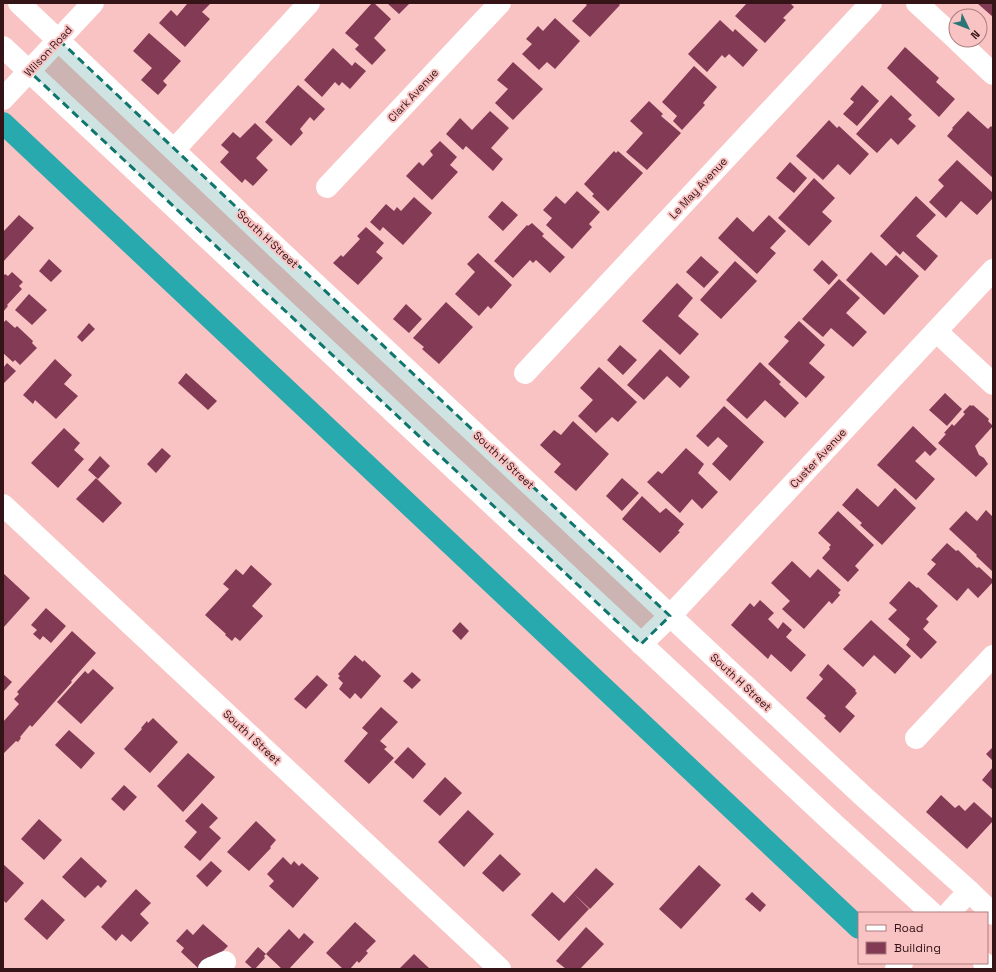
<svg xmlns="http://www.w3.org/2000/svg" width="996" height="972" viewBox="0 0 996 972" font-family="'Space Grotesk',sans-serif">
<rect width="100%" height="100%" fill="#fac3c3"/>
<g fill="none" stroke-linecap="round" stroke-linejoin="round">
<path stroke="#27a9ad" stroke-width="22" d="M3 123 859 928"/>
</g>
<path fill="#833a55" d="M186 3H209L210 4 202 12 210 19 185 47 159 23 171 10 177 16 187 4Z
M372 3H374L391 19 374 38 386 50 372 65 355 49 359 45 345 33Z
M387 3H410L399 14Z
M584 3H618L620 5 590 37 572 21 587 5Z
M747 3H790L794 7 783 18 786 20 765 43 735 16Z
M977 3H993V17Z
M555 18 580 41 555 69 547 62 539 70 522 54 532 44 526 39 538 26 543 31Z
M720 20 733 32 735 29 758 50 743 67 729 54 725 58 722 55 707 72 688 54Z
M149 33 181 61 163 81 167 85 158 95 141 80 152 68 133 51Z
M905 47 939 78 936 82 955 99 939 117 887 68Z
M333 48 352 66 355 62 366 71 350 89 342 82 339 86 335 82 322 97 304 80Z
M513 62 543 89 513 120 495 103 508 89 497 80Z
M694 66 717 87 703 103 705 105 682 130 673 121 677 116 662 102Z
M298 85 325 109 314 121 310 117 300 129 303 133 291 146 265 122Z
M862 85 879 101 857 126 843 114 854 102 850 99Z
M891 95 912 115 908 119 916 126 898 145 891 138 877 153 856 134Z
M649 101 663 114 661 116 681 133 647 170 626 152 643 133 630 121Z
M490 111 509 128 491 148 503 159 493 171 466 146 463 150 446 134 460 118 472 130Z
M968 111 988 129 991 126 993 128V178L947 136 953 129 952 128Z
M829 120 837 128 839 126 869 154 850 175 838 164 823 180 796 156Z
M255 123 273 140 256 158 268 170 253 186 245 179 242 183 220 162 229 152 221 145 233 132 240 138Z
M440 141 457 157 450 165 458 172 432 200 406 176 419 162 423 166 433 155 430 151Z
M614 151 616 153 618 151 643 173 608 211 592 196 594 194 584 184Z
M957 160 993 193V198L977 215 961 201 946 218 929 202 944 186 938 180Z
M790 162 807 178 794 193 776 178Z
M814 178 835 198 822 212 832 221 809 246 778 218Z
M577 191 600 212 589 224 592 227 572 249 546 225 552 218 543 210 556 196 565 204Z
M916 196 936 215 916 236 938 256 925 271 903 251 900 255 880 236Z
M414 197 432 213 403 245 383 227 380 231 370 222 386 204 394 211 397 207 401 211Z
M502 201 518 215 503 231 488 217Z
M19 215 34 228 3 262V232Z
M769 215 786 231 770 248 776 253 757 274 718 238 737 217 753 232Z
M532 223 544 234 542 236 565 257 550 273 536 260 533 263 530 260 513 278 494 261 527 225 528 226Z
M366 227 384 243 376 252 383 258 358 285 333 263 341 255 343 257 360 239 357 236Z
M871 252 886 266 896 255 919 276 884 315 846 280Z
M478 253 512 285 491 309 488 306 479 316 455 294 475 272 467 264Z
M701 256 719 272 704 288 686 272Z
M49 259 62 271 51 282 39 271Z
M822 260 838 275 829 285 813 270Z
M735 261 757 281 721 319 700 300Z
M12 272 23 282 19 286 22 289 7 305 8 306 3 312V276L5 274 8 276Z
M839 279 860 298 846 313 867 332 853 347 831 328 823 337 802 319Z
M677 283 693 298 678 316 699 334 680 355 642 321Z
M29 294 47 310 32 325 15 310Z
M446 302 473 327 439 364 422 349 424 347 413 338Z
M406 304 422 319 409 333 393 319Z
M6 320 15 328 17 326 33 341 32 343 37 348 20 365 15 360 13 362 3 353V323Z
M799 321 825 345 809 363 825 377 806 398 768 364 789 341 784 337Z
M89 323 95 329 82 342 77 337Z
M620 345 637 360 623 375 607 360Z
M660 349 690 377 680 388 667 376 644 400 627 385Z
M55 359 72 375 64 384 78 396 56 419 35 400 33 404 23 395Z
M760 362 781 382 779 384 799 403 785 418 765 400 747 419 726 400Z
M7 363 16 371 3 384V368Z
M599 367 637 402 618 422 612 417 596 433 578 416 593 400 580 388Z
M186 373 217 401 208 410 178 383Z
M945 393 962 409 947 426 929 410Z
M970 405 972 406 973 405 989 419 988 421 993 426 975 446 979 455 984 458 988 464 976 477 938 443 946 434 944 433 952 424 954 426 965 414 963 412Z
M724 406 764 442 730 481 712 464 728 446 718 437 708 447 696 436Z
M573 421 609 454 576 491 554 472 561 464 540 445 554 430 561 435Z
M913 426 937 449 930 456 925 451 915 461 935 479 916 500 877 465Z
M64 428 80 443 74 450 84 459 58 488 31 463Z
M162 448 171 456 156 473 147 464Z
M686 448 704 464 698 473 718 492 702 509 692 499 680 513 647 482 658 471 662 474Z
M100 456 110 466 98 479 88 470Z
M96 478 122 503 103 523 76 499Z
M622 478 639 493 622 511 606 496Z
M857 488 878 507 895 488 916 508 882 545 860 525 862 523 842 505Z
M642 496 660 513 666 508 684 524 678 531 680 532 660 553 622 519Z
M986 510 993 517V572L976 556 977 555 949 529 966 511 977 521Z
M838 511 874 545 855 566 859 570 848 582 822 558 830 549 829 547 831 545 818 533Z
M947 543 956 551 958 550 977 568 979 567 993 580V582L978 598 968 588 957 601 927 574 936 564 931 560Z
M792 561 810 578 818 569 841 590 838 593 840 595 832 604 829 601 804 629 782 609 790 601 771 583Z
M251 565 272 584 252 606 263 616 240 641 235 637 232 641 225 635 226 634 205 615 229 589 223 584 236 569 243 575Z
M3 573 30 598 3 628Z
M909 581 917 588 918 587 938 606 926 619 929 622 923 629 937 642 921 659 906 645 910 639 888 619 897 610 889 603Z
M760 600 774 613 768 619 778 629 783 622 792 630 786 637 806 655 791 672 771 654 768 659 731 625 750 603 754 607Z
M46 608 66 626 51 643 43 636 40 640 33 634 37 630 31 625Z
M871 620 911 656 895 674 874 655 863 667 843 649Z
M460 622 469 631 461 640 452 631Z
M72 631 96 653 71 681 72 682 32 727 30 725 20 737 21 738 18 742 16 741 3 754V722L19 704 14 699 19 694 17 692Z
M355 655 363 662 364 660 381 676 361 699 355 693 350 699 339 689 343 683 338 678 340 676 338 674Z
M828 664 856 690 855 691 857 693 845 707 855 716 840 733 824 718 826 716 806 698 823 679 819 675Z
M93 669 114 688 81 724 57 702 85 671 88 674Z
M412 672 421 680 412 689 403 681Z
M3 674 12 682 3 692Z
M317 675 328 685 306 709 294 699Z
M381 707 398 722 380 741 387 747 384 749 394 758 369 784 344 761 368 733 362 728Z
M153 718 178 742 150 773 124 749 142 729 141 728 147 721 148 723Z
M69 730 95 753 81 769 55 745Z
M408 747 426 764 413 779 394 762Z
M993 747V761L986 754Z
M188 753 215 777 183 812 157 786Z
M993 767V790L982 780Z
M445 777 462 793 440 816 423 801Z
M124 785 137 797 124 811 111 799Z
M941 795 955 808 959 805 965 811 974 802 993 819V821L967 849 926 812Z
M202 803 218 818 209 827 221 838 200 861 184 847 197 832 185 821Z
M468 810 494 834 464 867 438 842Z
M39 819 62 840 44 860 21 839Z
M256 821 276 840 270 847 271 848 249 871 227 852Z
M500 854 521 874 503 892 482 873Z
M81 857 107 881 101 888 98 885 85 898 62 877Z
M283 857 291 865 294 861 299 866 302 863 319 878 293 908 269 886 274 881 267 874Z
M211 861 222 871 207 887 196 876Z
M3 864 24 883 6 903 3 900Z
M699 865 721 885 681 929 659 909Z
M596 868 614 884 590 909 573 893Z
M136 889 151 903 140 914 149 923 131 942 122 934 116 941 101 927Z
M552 892 564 903 573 893 589 909 559 941 531 915Z
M752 892 766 905 760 912 745 899Z
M42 899 65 920 47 940 24 919Z
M355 922 376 941 366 951 368 953 359 963 357 961 350 969H343L326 953Z
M203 924 228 946 213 961 208 957 198 968 181 952 184 948 176 941 187 929 193 935Z
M586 927 604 944 580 969H566L556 961Z
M289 929 299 939 304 933 314 942 289 969H282L266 954 264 956 265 958 255 969H253L245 962 258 947 266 954Z
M414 954 430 969H399Z"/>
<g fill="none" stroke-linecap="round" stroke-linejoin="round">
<path stroke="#fff" stroke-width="22" d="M19 3 277 248 863 796 969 891 993 914
M917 3 956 39
M957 40 993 74
M3 47 834 824 932 913
M3 99 93 3
M174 150 309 3
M327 187 500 3
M936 331 993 384
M525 373 871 3
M3 505 500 969
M641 644 670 616 993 270
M916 738 993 656
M949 913 969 891
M984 963 991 969
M209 969 225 962
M896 969 902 963"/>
</g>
<path fill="#0f766e" fill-opacity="0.2" stroke="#0f766e" stroke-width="3" stroke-dasharray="8 5" stroke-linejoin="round" d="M59 40 670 616 641 644 29 71Z"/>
<g text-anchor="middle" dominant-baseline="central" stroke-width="4" stroke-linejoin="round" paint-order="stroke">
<g font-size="11" fill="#341416" stroke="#fac3c3">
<text transform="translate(48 51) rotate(-47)">Wilson Road</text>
<text transform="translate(413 95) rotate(-47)">Clark Avenue</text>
<text transform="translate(698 188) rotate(-47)">Le May Avenue</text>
<text transform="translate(268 239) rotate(43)">South H Street</text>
<text transform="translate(818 458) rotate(-47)">Custer Avenue</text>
<text transform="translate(504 460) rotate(43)">South H Street</text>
<text transform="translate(741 682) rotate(43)">South H Street</text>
<text transform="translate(252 737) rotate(43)">South I Street</text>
</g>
</g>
<rect width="996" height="972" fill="none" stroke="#341416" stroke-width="8"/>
<rect x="858" y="912" width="130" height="52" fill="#fac3c3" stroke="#ab7d7e"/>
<rect x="866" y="925" width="20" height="6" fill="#ffffff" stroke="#ab7d7e"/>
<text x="894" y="932" font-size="12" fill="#341416">Road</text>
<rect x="866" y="942" width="20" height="12" fill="#833a55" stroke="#ab7d7e"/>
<text x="894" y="952" font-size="12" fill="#341416">Building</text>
<g transform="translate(968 28) rotate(133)"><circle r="19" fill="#fac3c3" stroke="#ab7d7e"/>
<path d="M0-3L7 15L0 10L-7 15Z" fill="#2b7577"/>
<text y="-6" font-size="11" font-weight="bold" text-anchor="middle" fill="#341416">N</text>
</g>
</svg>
